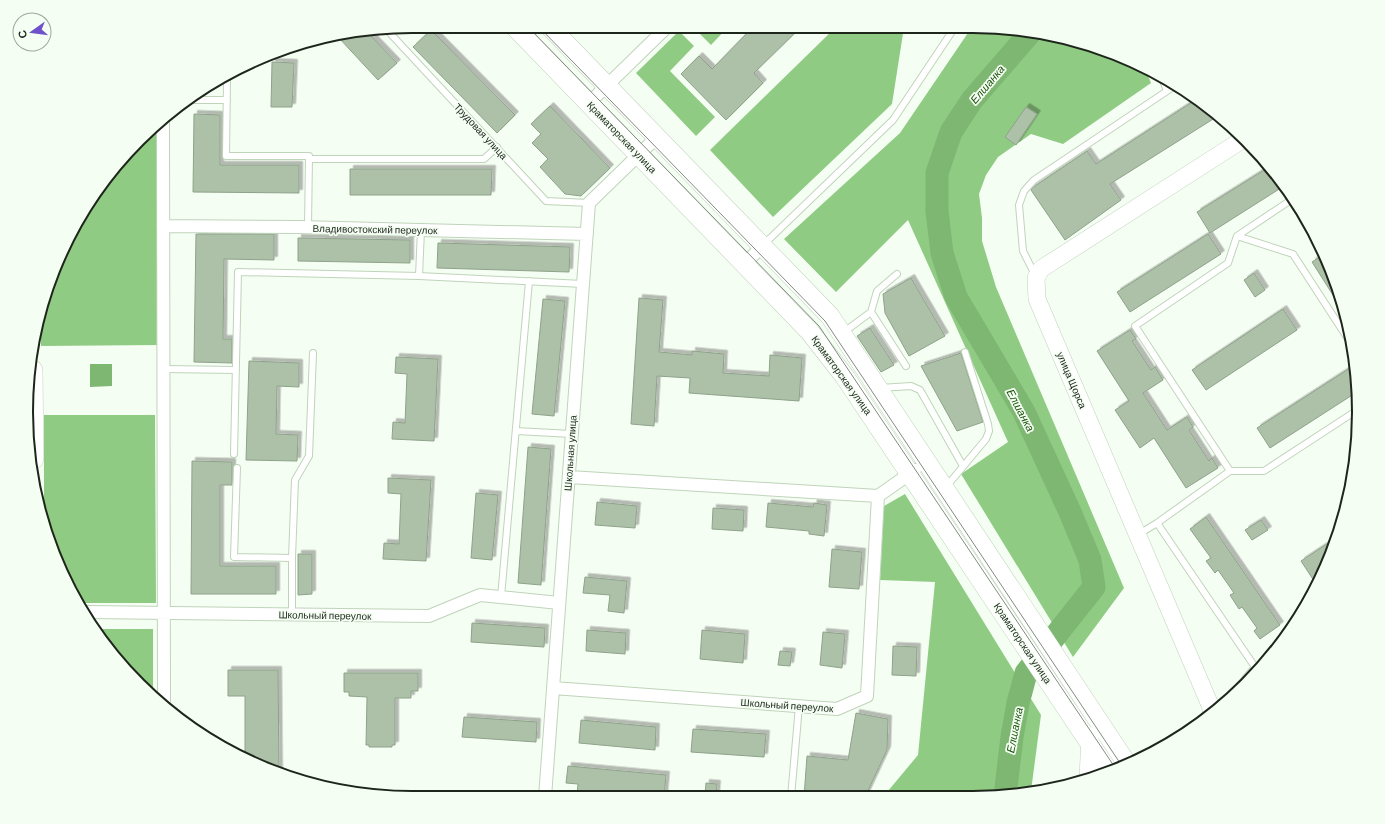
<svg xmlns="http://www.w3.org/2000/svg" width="1385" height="824" viewBox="0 0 1385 824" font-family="Barlow,sans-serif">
<defs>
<filter id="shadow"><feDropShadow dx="3.5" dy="-3.5" stdDeviation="0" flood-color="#0004"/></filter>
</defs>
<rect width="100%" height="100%" fill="#f5fef3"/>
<path fill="#90cb84" d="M692 26H729L711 45Z
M836 27H904L892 104 773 217 710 150Z
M972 27H998L1097 47 1146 71 1151 83 1063 144 1031 134 998 157 986 175 979 194 982 218V241L996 287 1124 588 1073 657 961 474 1008 442 908 220 836 292 784 239 900 133Z
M679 31 694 46 670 71 715 117 696 136 636 73Z
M157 127 159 345 41 346V323L46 288 91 197Z
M44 415H155L156 603H82L47 536 44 523Z
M905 494 1041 715 1031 791 998 797H883L918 755 935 582 880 580 884 506Z
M96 629H153V692L106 647Z"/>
<path fill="#7db771" d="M90 364H112V386L90 387Z"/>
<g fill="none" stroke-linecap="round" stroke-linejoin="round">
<path stroke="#7db771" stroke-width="23" d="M1005 796 1012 737 1018 703 1026 673 1094 587 1090 560 1070 512 1024 412 956 297 942 253 937 211V173L951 132 972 100 1030 33"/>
</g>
<path fill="#adc1a8" stroke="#8ea28a" filter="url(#shadow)" d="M754 26 801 27 754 73 763 83 726 120 681 74 699 56 712 69Z
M431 30 515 115 497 133 413 47Z
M368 33 397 63 378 80 339 38Z
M272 62 294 63 292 107H271Z
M1197 99 1218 116 1110 184 1121 200 1065 240 1031 190 1032 188 1087 151 1096 164Z
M550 106 610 168 581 196 565 194 540 167 548 159 532 143 541 134 531 124Z
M1026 107 1037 114 1016 145 1005 137Z
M194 114 220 115V165H299V193L193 192Z
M1269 167 1284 186 1210 233 1197 212Z
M350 169H492L491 195H350Z
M196 234H274V260L224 259 223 339H232V363L194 362Z
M1208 234 1221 254 1130 312 1117 292Z
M298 238 410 240V263L298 261Z
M438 243 570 247 569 272 437 268Z
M1324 254 1330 264 1341 301 1338 303 1312 262Z
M1254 273 1265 290 1255 297 1244 280Z
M911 278 945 336 909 356 885 313 883 294Z
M639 298 663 300 659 352 692 355V351L724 354 723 373 769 376 770 355 802 358 799 401 689 393 690 378 657 376 654 426 631 424Z
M543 299 565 301 554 416 532 414Z
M1283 309 1297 330 1206 390 1192 370Z
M870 328 894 365 881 372 857 336Z
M1130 330 1136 339 1132 341 1151 370 1155 367 1163 380 1143 393 1167 430 1187 417 1193 427 1189 430 1209 461 1212 458 1218 468 1186 488 1154 438 1140 448 1115 410 1129 401 1097 351Z
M961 353 983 422 957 431 921 366Z
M396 357 438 359 434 441 392 439 393 422 405 423 407 374 395 373Z
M249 361 299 363V387L277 386 276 434 298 435 297 461 246 460Z
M1350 368 1355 376 1357 392 1270 448 1257 428Z
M528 447 551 449 541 585 518 583Z
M192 461 232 462V485H220V566H276V594H191Z
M388 478 431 480 426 561 383 559 384 543 399 544 401 494 388 493Z
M476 493 498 495 492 560 471 558Z
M597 502 637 506 635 528 595 525Z
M768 503 813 507 814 503 827 505 824 536 809 534V531L766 527Z
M713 508 744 510 743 531 712 529Z
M1206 517 1280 625 1260 639 1254 631 1257 628 1242 607 1239 609 1230 595 1234 593 1218 570 1215 573 1206 561 1211 558 1190 529Z
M1261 520 1268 530 1252 540 1245 530Z
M1336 538 1330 560 1316 584 1301 561Z
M832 549 862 552 859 589 829 587Z
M298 554H312V594L298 595Z
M585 577 627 581 624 613 608 611 610 595 583 593Z
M472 623 545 628 544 647 471 642Z
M587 630 626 633 625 654 586 651Z
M702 630 745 634 743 663 700 659Z
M823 632 845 634 842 668 820 665Z
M893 646 917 647 916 676 892 675Z
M780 651 792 652 790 666 778 665Z
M228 670H278L279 773 245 756V696H228Z
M344 673H418V691H411V698H395V745H392V747H369V745H366L367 697 349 696V692H344Z
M856 713 888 719 887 750 865 797H804L807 756 848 760Z
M464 717 537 722 536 742 462 737Z
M581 720 656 727 655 750 579 743Z
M693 729 766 734 764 757 691 752Z
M568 766 666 775 664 797H597L577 795 578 784 566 783Z
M706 783 717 784 716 795H705Z"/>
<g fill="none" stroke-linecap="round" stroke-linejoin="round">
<defs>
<path id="lane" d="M387 30 546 201 589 203
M1162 78 1167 91
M227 79 226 156H309L308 227
M188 100H227
M309 159H484L497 147
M1294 198 1237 236 1228 263 1135 326 1230 471H1264L1359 409
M421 230 419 276 583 284
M1237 236 1293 254 1352 345
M763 245 893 120 955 27
M1035 275 1023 251 1019 205 1024 191 1034 180 1176 85
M871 312 877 291 897 274
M844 332 871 312 906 366
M164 369 236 370
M880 388 911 386 920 390 963 466
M516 431 572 434
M234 454 238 272 419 276
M237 468 234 557 292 558 295 480 309 456 313 353
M946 487 986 439 989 431 988 424 965 352
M1157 523 1255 667
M1139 534 1157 523 1230 471
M292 558V614
M501 597 529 281
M1223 705 1255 667 1263 662
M791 797 799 706"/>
<path id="street" d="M589 103 668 26
M163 121 164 701
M163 226 299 227 587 234
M745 264 762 246
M569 477 878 496 915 470
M87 612 429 616 480 595 559 603
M553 688 837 709 867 696 878 496
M545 797 589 203 657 137"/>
<path id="secondary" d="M1212 714 1210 705 1037 299 1036 278 1041 269 1245 138
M1088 779 1090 736"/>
<path id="primary" d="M514 26 810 332 845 377 1109 772
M549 26 830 316 1127 764
M33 370 34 459"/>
</defs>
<use href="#lane" stroke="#bfd4ba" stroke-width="8"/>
<use href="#street" stroke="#bfd4ba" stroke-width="14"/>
<use href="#secondary" stroke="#bfd4ba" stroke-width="18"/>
<use href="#primary" stroke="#bfd4ba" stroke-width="20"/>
<use href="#lane" stroke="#fff" stroke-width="6"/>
<use href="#street" stroke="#fff" stroke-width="12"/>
<use href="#secondary" stroke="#fff" stroke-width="17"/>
<use href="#primary" stroke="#fff" stroke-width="19"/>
<path stroke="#838b81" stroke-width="1" d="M527 26 819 326 1116 769
M538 26 825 321 1122 766"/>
</g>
<g text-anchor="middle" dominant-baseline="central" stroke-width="3.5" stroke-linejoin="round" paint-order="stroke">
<g font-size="10" fill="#1e261c" stroke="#f5fef3">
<text transform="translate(481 131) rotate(47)">Трудовая улица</text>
<text transform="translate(622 137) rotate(46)">Краматорская улица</text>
<text transform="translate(375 229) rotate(1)">Владивостокский переулок</text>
<text transform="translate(842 375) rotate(54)">Краматорская улица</text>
<text transform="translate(1072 380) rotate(67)">улица Щорса</text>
<text transform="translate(570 453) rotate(-86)">Школьная улица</text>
<text transform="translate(325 615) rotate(1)">Школьный переулок</text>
<text transform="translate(1023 643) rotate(56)">Краматорская улица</text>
<text transform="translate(787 705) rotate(4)">Школьный переулок</text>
</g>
<g font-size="11" font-style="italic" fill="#195209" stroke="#f5fef3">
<text transform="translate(987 84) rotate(-50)">Елшанка</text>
<text transform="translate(1021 410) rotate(62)">Елшанка</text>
<text transform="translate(1014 730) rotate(-79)">Елшанка</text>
</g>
</g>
<path d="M0 0H1385V824H0ZM412 33H973A379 379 0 0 1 1352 412V412A379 379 0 0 1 973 791H412A379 379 0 0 1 33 412V412A379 379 0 0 1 412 33Z" fill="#f5fef3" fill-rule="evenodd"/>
<path fill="none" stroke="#1e261c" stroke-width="2" d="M412 33H973A379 379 0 0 1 1352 412V412A379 379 0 0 1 973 791H412A379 379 0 0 1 33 412V412A379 379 0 0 1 412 33Z"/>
<g transform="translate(32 32) rotate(256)"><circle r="19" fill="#f5fef3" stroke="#9fa89d"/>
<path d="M0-3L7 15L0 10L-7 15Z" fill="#6f51ca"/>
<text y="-6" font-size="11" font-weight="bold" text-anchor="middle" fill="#1e261c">С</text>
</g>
</svg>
